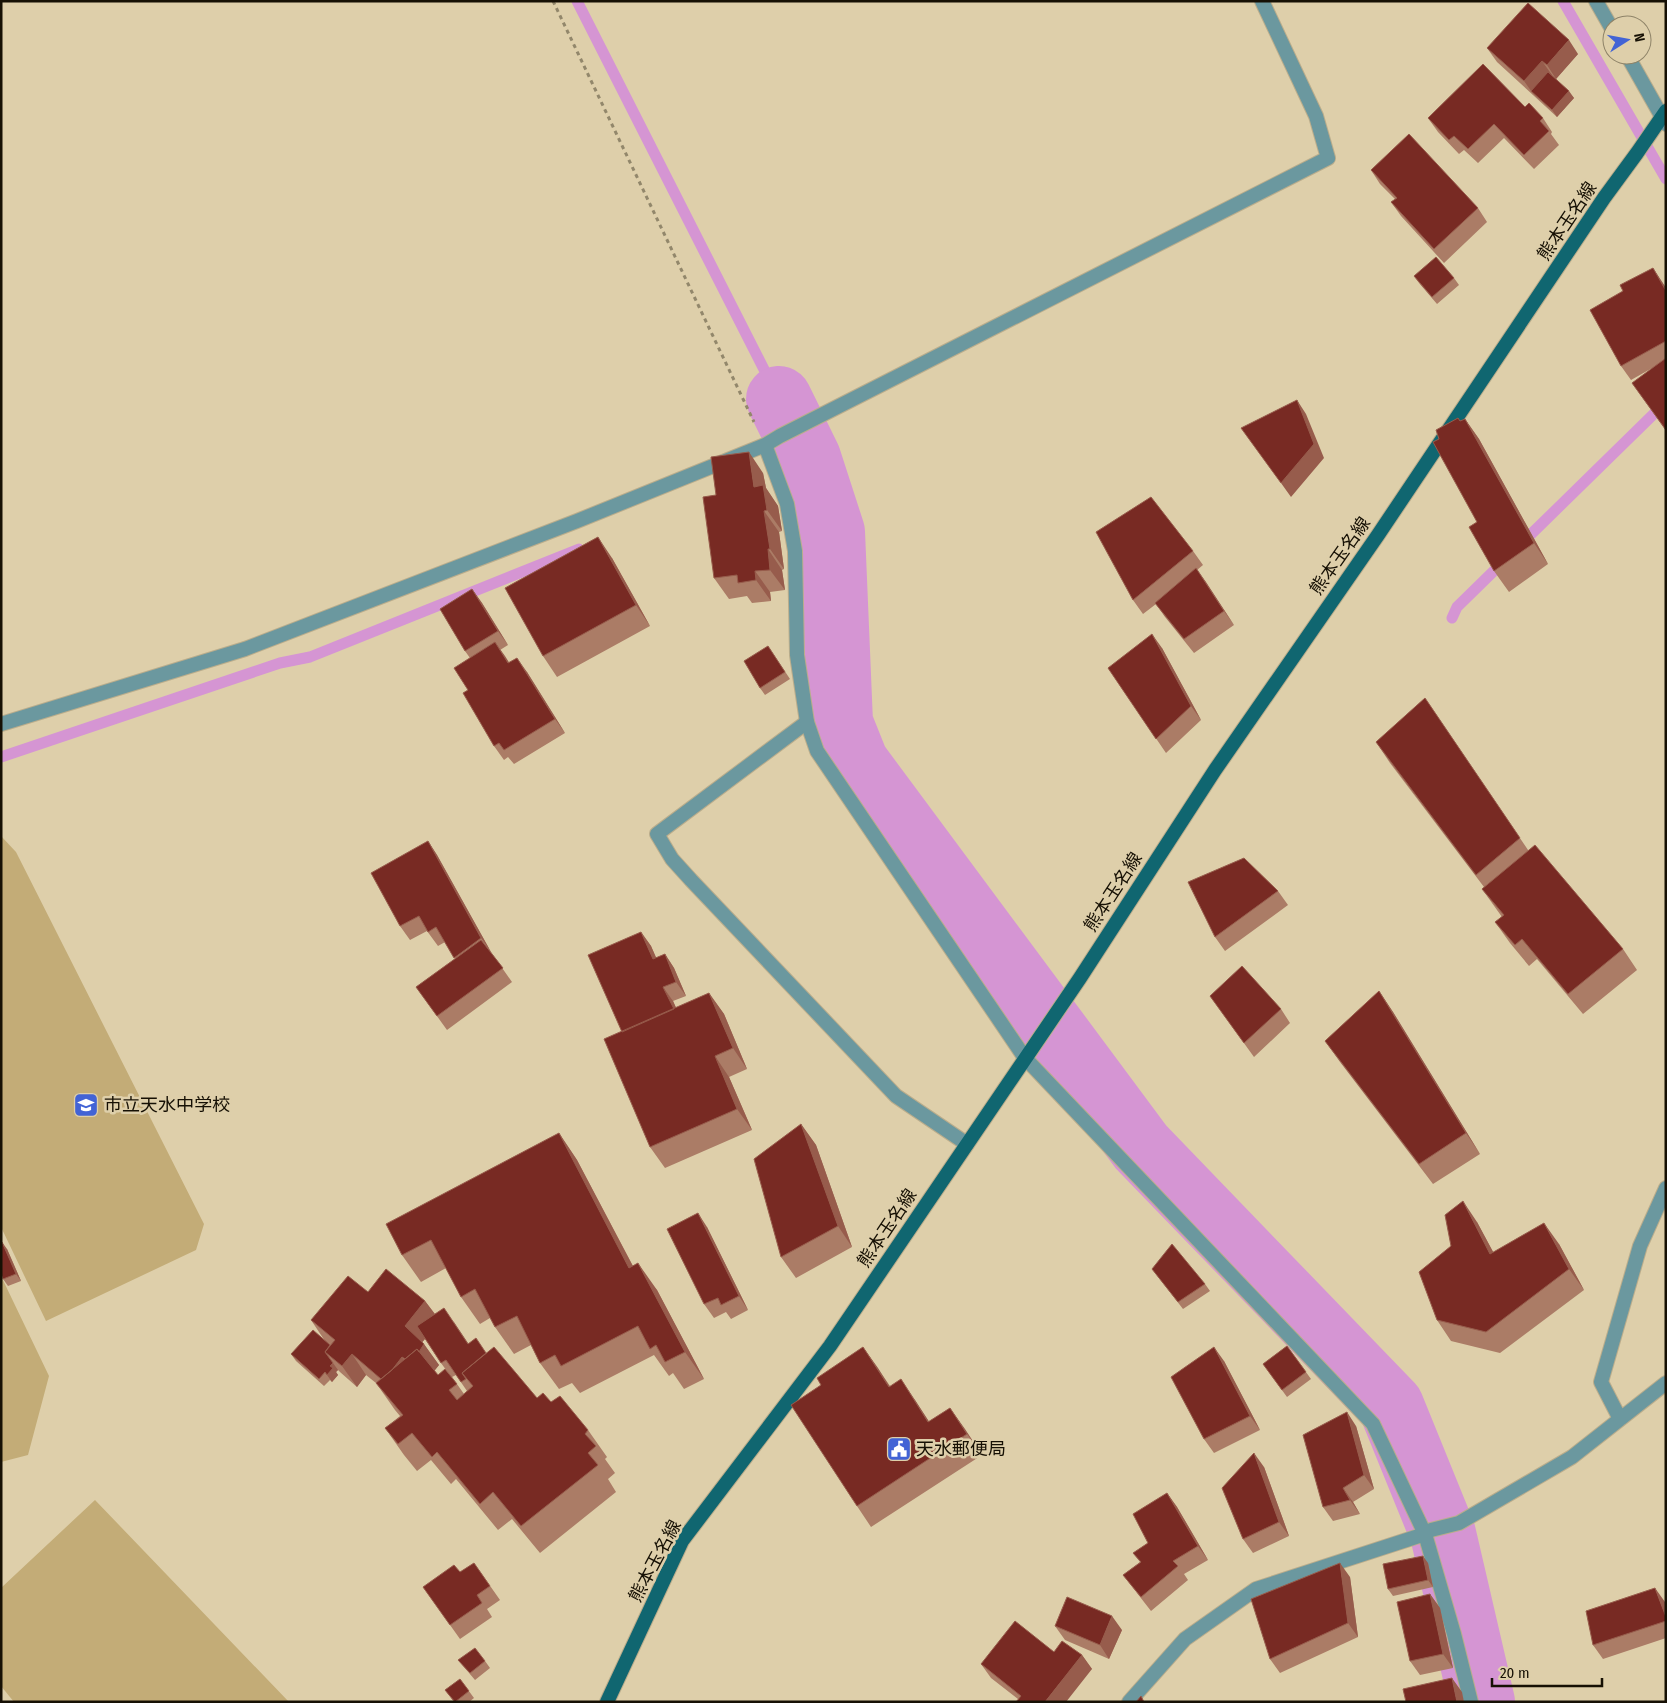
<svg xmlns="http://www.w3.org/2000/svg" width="1667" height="1703" viewBox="0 0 1667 1703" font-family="'Fira Sans Condensed','Noto Sans JP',sans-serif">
<rect width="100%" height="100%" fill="#decfaa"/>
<path fill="#c3ac77" d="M1 836 16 852 204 1224 196 1250 46 1321 1 1227Z
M1 1276 49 1376 28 1455 1 1462Z
M95 1500 289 1702H14L1 1686V1588Z"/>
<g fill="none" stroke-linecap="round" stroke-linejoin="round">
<path stroke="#d595d3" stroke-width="11" d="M577 1 779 399
M1563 1 1666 179
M1521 544 1666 402
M1452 618 1457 607 1504 561
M1 757 280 663 310 657 579 549"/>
<path stroke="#d595d3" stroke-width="66" d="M779 399 808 458 832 532 840 723 856 763 1141 1147 1391 1406 1443 1534 1482 1702"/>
<defs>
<path id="service" d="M807 722 657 834 672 859 691 880 896 1096 967 1144"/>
<path id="minor" d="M1596 1 1612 29
M1627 55 1666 124
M765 445 787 504 795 551 797 655 807 722 817 751 1025 1058 1373 1424 1425 1534 1454 1634 1471 1702
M1 724 245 649 577 521 765 445 780 436 1328 158 1316 116 1262 1
M1620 1419 1601 1382 1640 1246 1666 1188
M1129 1702 1185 1639 1256 1589 1425 1534 1431 1530 1459 1523 1572 1457 1666 1383"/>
<path id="primary" d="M607 1702 682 1541 830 1346 1080 978 1215 770 1378 535 1604 198 1637 153 1666 111"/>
</defs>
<use href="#service" stroke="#baad8c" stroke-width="16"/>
<use href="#minor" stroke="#baad8c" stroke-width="16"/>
<use href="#primary" stroke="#baad8c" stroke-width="16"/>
<path stroke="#92876b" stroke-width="3" stroke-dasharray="4 4" stroke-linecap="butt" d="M553 1 754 422"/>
<use href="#service" stroke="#6b989f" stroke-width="14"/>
<use href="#minor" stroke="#6b989f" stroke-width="14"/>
<use href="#primary" stroke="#106670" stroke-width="14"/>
</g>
<path fill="#ab7c66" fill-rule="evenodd" d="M1487 48 1578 54 1556 79 1574 98 1557 117 1497 62Z
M1525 107 1543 118 1552 132 1551 134 1559 145 1534 169 1504 138 1478 163 1464 150 1459 154 1438 132 1428 118Z
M1371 170 1478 208 1487 222 1444 263 1401 216 1391 202 1395 199 1380 184Z
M1653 268 1666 288V431L1632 383 1654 367 1631 380 1621 366 1623 291Z
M1414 276 1454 278 1459 285 1437 304 1419 283Z
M1465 419 1479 439 1548 564 1509 592 1494 571 1477 522 1439 439 1461 421Z
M763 473 766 488 778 506 782 531 779 532 784 569 782 570 785 590 770 592 771 601 752 603 747 596 729 599 714 578Z
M1193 551 1203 565 1197 570 1234 625 1194 653 1165 617 1156 604 1143 614 1133 600Z
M612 558 650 626 557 677 543 656Z
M472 589 482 603 508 645 500 650 509 663 527 672 565 733 514 764 508 757 504 760 494 746 468 690 470 658 465 651Z
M768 646 790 679 765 695 760 688Z
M1162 648 1201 720 1166 753 1108 668Z
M1425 698 1528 850 1623 949 1637 970 1583 1014 1537 959 1529 966 1510 943 1495 922 1502 917 1482 889 1484 887 1390 763 1376 742Z
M428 841 437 855 491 952 512 982 447 1030 416 987 455 959 445 942 438 946 427 931 410 940 400 926Z
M1278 891 1288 905 1225 951 1215 937Z
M641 932 651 946 656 958 665 954 674 968 686 996 673 1001 676 1008 709 993 724 1014 747 1069 729 1077 752 1130 665 1168 650 1147 622 1032Z
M1379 991 1393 1012 1480 1154 1433 1184 1340 1062 1325 1041Z
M1210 996 1281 1009 1290 1023 1254 1057Z
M801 1124 816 1145 852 1247 796 1278 781 1257Z
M559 1133 577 1160 633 1266 657 1290 704 1379 684 1389 673 1373 669 1376 654 1355 580 1393 572 1383 559 1389 540 1363 531 1345 514 1354 495 1327 490 1318 480 1324 461 1297 446 1268 421 1282 402 1255Z
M1477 1222 1493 1252 1559 1244 1584 1290 1500 1353 1451 1341 1437 1320 1451 1246Z
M707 1227 748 1310 731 1319 726 1312 714 1318 704 1304Z
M7 1249 21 1281 8 1286 3 1279Z
M1152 1269 1205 1284 1210 1291 1183 1309Z
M368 1292 425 1301 435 1314 454 1322 468 1343 487 1353 537 1398 551 1402 588 1430 607 1457 605 1459 615 1473 608 1479 616 1492 540 1553 512 1519 498 1530 456 1479 451 1484 431 1460 417 1471 404 1455 385 1428 400 1416 395 1410 376 1383 366 1375 357 1387 340 1372 338 1370 336 1372 338 1375 332 1382 330 1380 324 1386 296 1361 291 1354 325 1341 311 1320ZM425 1339 441 1363 449 1374 438 1375 434 1371 439 1365 422 1342ZM456 1375 467 1391 464 1394 452 1377Z
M1287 1346 1311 1379 1287 1397 1263 1364Z
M863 1347 890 1386 915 1400 929 1422 950 1408 982 1455 871 1527 857 1506 821 1385Z
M1224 1361 1260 1430 1214 1453 1204 1439Z
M1356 1426 1374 1489 1353 1502 1360 1514 1333 1521 1323 1507Z
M1264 1467 1289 1536 1253 1553 1243 1539Z
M1167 1493 1177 1507 1208 1560 1184 1574 1188 1580 1151 1611 1123 1575 1140 1562 1133 1553 1148 1543Z
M474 1563 500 1600 487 1609 492 1617 460 1639 423 1587 460 1572Z
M1428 1563 1433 1587 1393 1596 1388 1589Z
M1350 1577 1358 1637 1280 1673 1270 1659Z
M1430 1594 1440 1608 1453 1668 1420 1675 1410 1661Z
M1665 1602 1666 1604V1638L1603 1659 1593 1645Z
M1055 1626 1122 1630 1109 1659 1065 1640Z
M1054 1652 1082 1655 1092 1669 1018 1699 991 1678 981 1664Z
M458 1660 485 1661 490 1668 475 1680Z
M460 1679 474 1698 469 1702H454L445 1690Z"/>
<path fill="#975c4c" d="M1569 40 1578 54 1556 79 1547 65Z
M1542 61 1552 75 1531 91 1534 95 1524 81Z
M1569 91 1574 98 1557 117 1552 110Z
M1653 268 1666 288V291Z
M1297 400 1306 414 1324 458 1291 497 1281 483Z
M1465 419 1479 439 1548 564 1534 543Z
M749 452 763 473 766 488 778 506 782 531 767 510 754 487Z
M764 511 779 532 784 569 770 549Z
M598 537 612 558 650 626 636 605Z
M768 549 782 570 785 590 770 570Z
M1196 568 1206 582 1234 625 1224 611Z
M755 571 770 592 771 601 756 580Z
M472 589 482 603 508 645 498 631Z
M1152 634 1162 648 1201 720 1191 706Z
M495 642 505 656 518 677 508 663Z
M517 658 527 672 565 733 555 719Z
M428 841 437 855 491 952 481 938Z
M641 932 651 946 663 973 653 959Z
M665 954 674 968 686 996 676 982Z
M663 987 673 1001 685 1027 675 1013Z
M1379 991 1393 1012 1480 1154 1466 1133Z
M709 993 724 1014 747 1069 733 1048Z
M715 1056 729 1077 752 1130 737 1109Z
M801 1124 816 1145 852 1247 838 1226Z
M559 1133 577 1160 648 1295 629 1268Z
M1463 1201 1477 1222 1505 1274 1490 1254Z
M698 1213 707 1227 748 1310 739 1296Z
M1544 1223 1559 1244 1584 1290 1569 1269Z
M2 1242 7 1249 21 1281 16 1274Z
M638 1263 657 1290 704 1379 685 1352Z
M425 1301 440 1321 419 1346 405 1326Z
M424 1344 439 1365 424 1384 409 1364Z
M863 1347 878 1368 903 1408 889 1387Z
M1214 1347 1224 1361 1260 1430 1250 1416Z
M352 1354 366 1375 357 1387 342 1366Z
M402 1357 416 1378 384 1380Z
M333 1363 338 1370 336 1372 338 1375 332 1382 327 1375 330 1366Z
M901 1379 915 1400 943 1443 928 1422Z
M950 1408 965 1429 982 1455 967 1434Z
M1347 1412 1356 1426 1374 1489 1364 1475Z
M1254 1453 1264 1467 1289 1536 1279 1522Z
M1343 1488 1353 1502 1360 1514 1350 1500Z
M1167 1493 1177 1507 1208 1560 1198 1546Z
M1423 1556 1428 1563 1433 1587 1428 1580Z
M1340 1563 1350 1577 1358 1637 1348 1623Z
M1655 1588 1665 1602 1666 1604V1617Z
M1430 1594 1440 1608 1453 1668 1443 1654Z
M1112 1616 1122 1630 1109 1659 1100 1645Z
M1082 1655 1092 1669 1066 1702H1045Z
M1452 1678 1462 1692 1464 1702H1457Z"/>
<path fill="#782a23" stroke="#975c4c" d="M1528 3 1569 40 1547 65 1542 61 1524 81 1487 48Z
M1483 64 1525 107 1529 103 1543 118 1540 121 1549 131 1524 155 1494 124 1468 149 1454 136 1449 140 1428 118Z
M1548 72 1569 91 1552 110 1531 91Z
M1409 134 1478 208 1434 249 1391 202 1397 198 1371 170Z
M1436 257 1454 278 1432 297 1414 276Z
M1653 268 1666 291V341L1621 366 1590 310 1623 291 1620 285Z
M1666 358V430L1632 383Z
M1297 400 1314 444 1281 483 1241 428Z
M1458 418 1460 421 1465 419 1534 543 1494 571 1469 527 1477 522 1433 442 1439 439 1436 430Z
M749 452 754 487 763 485 767 510 764 511 770 549H768L770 570 755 571 756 580 738 583 737 575 714 578 703 497 716 495 711 457Z
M1151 497 1193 551 1133 600 1096 532Z
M598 537 636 605 543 656 505 588Z
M1196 568 1224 611 1184 639 1155 603Z
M472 589 498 631 465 651 440 609Z
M1152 634 1191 706 1156 739 1108 668Z
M495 642 508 663 517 658 555 719 504 750 499 743 494 746 463 693 468 690 454 668Z
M768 646 785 672 760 688 744 661Z
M1425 698 1520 838 1476 875 1376 742Z
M428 841 481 938 454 958 436 927 428 932 419 916 400 926 371 873Z
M1535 845 1623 949 1568 994 1522 939 1515 945 1495 922 1504 915 1482 889Z
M1244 858 1278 891 1215 937 1188 882Z
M641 932 653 959 665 954 676 982 663 987 674 1009 622 1032 588 955Z
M481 940 503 968 437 1016 416 987Z
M1242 966 1281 1009 1244 1043 1210 996Z
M1379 991 1466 1133 1419 1164 1325 1041Z
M709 993 733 1048 715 1056 737 1109 650 1147 604 1039Z
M801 1124 838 1226 781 1257 754 1159Z
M559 1133 629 1268 638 1263 685 1352 665 1362 656 1345 650 1349 638 1326 561 1366 555 1355 540 1363 517 1316 495 1327 475 1289 461 1297 431 1240 402 1255 386 1224Z
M1463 1201 1490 1254 1544 1223 1569 1269 1486 1332 1437 1320 1419 1272 1451 1246 1445 1215Z
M698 1213 739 1296 721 1305 718 1298 704 1304 667 1229Z
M1 1242H2L16 1274 3 1279 1 1274Z
M1172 1244 1205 1284 1178 1302 1152 1269Z
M386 1269 425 1301 405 1326 424 1344 419 1352 417 1349 405 1359 402 1357 392 1370 381 1379 352 1354 342 1366 325 1352 335 1340 311 1320 348 1276 368 1292Z
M444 1308 468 1344 476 1338 486 1353 462 1373 466 1379 461 1382 446 1360 441 1363 417 1326Z
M313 1330 330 1345 325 1352 333 1363 330 1366 333 1368 327 1375 325 1372 319 1379 291 1354Z
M1287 1346 1306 1372 1282 1390 1263 1364Z
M494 1347 537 1398 543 1393 551 1402 560 1396 588 1430 585 1434 596 1446 588 1453 598 1465 521 1526 493 1492 480 1504 437 1452 432 1457 412 1433 398 1444 385 1428 403 1415 376 1383 417 1349 438 1375 445 1369 457 1384 449 1390 457 1400 473 1386 462 1373Z
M863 1347 889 1387 901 1379 928 1422 950 1408 967 1434 857 1506 791 1405 821 1385 817 1378Z
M1214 1347 1250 1416 1204 1439 1171 1377Z
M1347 1412 1364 1475 1343 1488 1350 1500 1323 1507 1303 1435Z
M1254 1453 1279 1522 1243 1539 1222 1488Z
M1167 1493 1198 1546 1173 1561 1178 1566 1141 1597 1123 1575 1141 1562 1133 1553 1148 1543 1133 1514Z
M1423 1556 1428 1580 1388 1589 1383 1564Z
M474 1563 490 1586 477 1595 482 1603 450 1625 423 1587 454 1565 460 1572Z
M1340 1563 1348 1623 1270 1659 1251 1599Z
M1655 1588 1666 1617V1621L1593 1645 1586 1611Z
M1430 1594 1443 1654 1410 1661 1397 1602Z
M1067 1597 1112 1616 1100 1645 1055 1626Z
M1015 1621 1054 1652 1062 1641 1082 1655 1045 1702H1016L1021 1696 981 1664Z
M475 1648 485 1661 470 1673 458 1660Z
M1452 1678 1457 1702H1406L1403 1689Z
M460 1679 469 1691 455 1702 445 1690Z
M1141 1696 1144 1702H1136Z"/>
<defs>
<symbol id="school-square" viewBox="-11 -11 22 22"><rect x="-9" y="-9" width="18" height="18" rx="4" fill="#4263d5" stroke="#decfaa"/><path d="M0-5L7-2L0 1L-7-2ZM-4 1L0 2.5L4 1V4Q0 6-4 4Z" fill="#fff"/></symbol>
<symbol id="civic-square" viewBox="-11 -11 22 22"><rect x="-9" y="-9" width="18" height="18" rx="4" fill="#4263d5" stroke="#decfaa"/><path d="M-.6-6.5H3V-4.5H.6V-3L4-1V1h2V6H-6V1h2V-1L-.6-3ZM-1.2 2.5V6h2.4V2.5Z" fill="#fff"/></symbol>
</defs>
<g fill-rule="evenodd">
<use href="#school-square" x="72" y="1091" width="28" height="28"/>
<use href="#civic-square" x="885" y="1435" width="28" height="28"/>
</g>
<g text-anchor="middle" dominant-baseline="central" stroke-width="5" stroke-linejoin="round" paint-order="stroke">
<g font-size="18" fill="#161004" stroke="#decfaa">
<text transform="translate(1567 221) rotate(-56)">熊本玉名線</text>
<text transform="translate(1340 556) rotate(-55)">熊本玉名線</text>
<text transform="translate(1113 892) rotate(-57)">熊本玉名線</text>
<text transform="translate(887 1228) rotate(-56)">熊本玉名線</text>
<text transform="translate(655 1561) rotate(-62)">熊本玉名線</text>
</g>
<g font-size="18" fill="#161004" stroke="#decfaa" text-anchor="start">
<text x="104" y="1105">市立天水中学校</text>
<text x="916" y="1449">天水郵便局</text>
</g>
</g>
<rect width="1667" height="1703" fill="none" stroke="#161004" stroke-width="5"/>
<g transform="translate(1627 40) rotate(79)"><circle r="24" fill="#decfaa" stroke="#8e8368"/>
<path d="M0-4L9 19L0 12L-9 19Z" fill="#4263d5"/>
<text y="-8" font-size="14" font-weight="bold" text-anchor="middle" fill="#161004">N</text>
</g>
<path d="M1492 1678v8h110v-8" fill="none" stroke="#161004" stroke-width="2.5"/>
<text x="1500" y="1678" font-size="15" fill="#161004" stroke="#decfaa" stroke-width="4" paint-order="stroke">20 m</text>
</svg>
